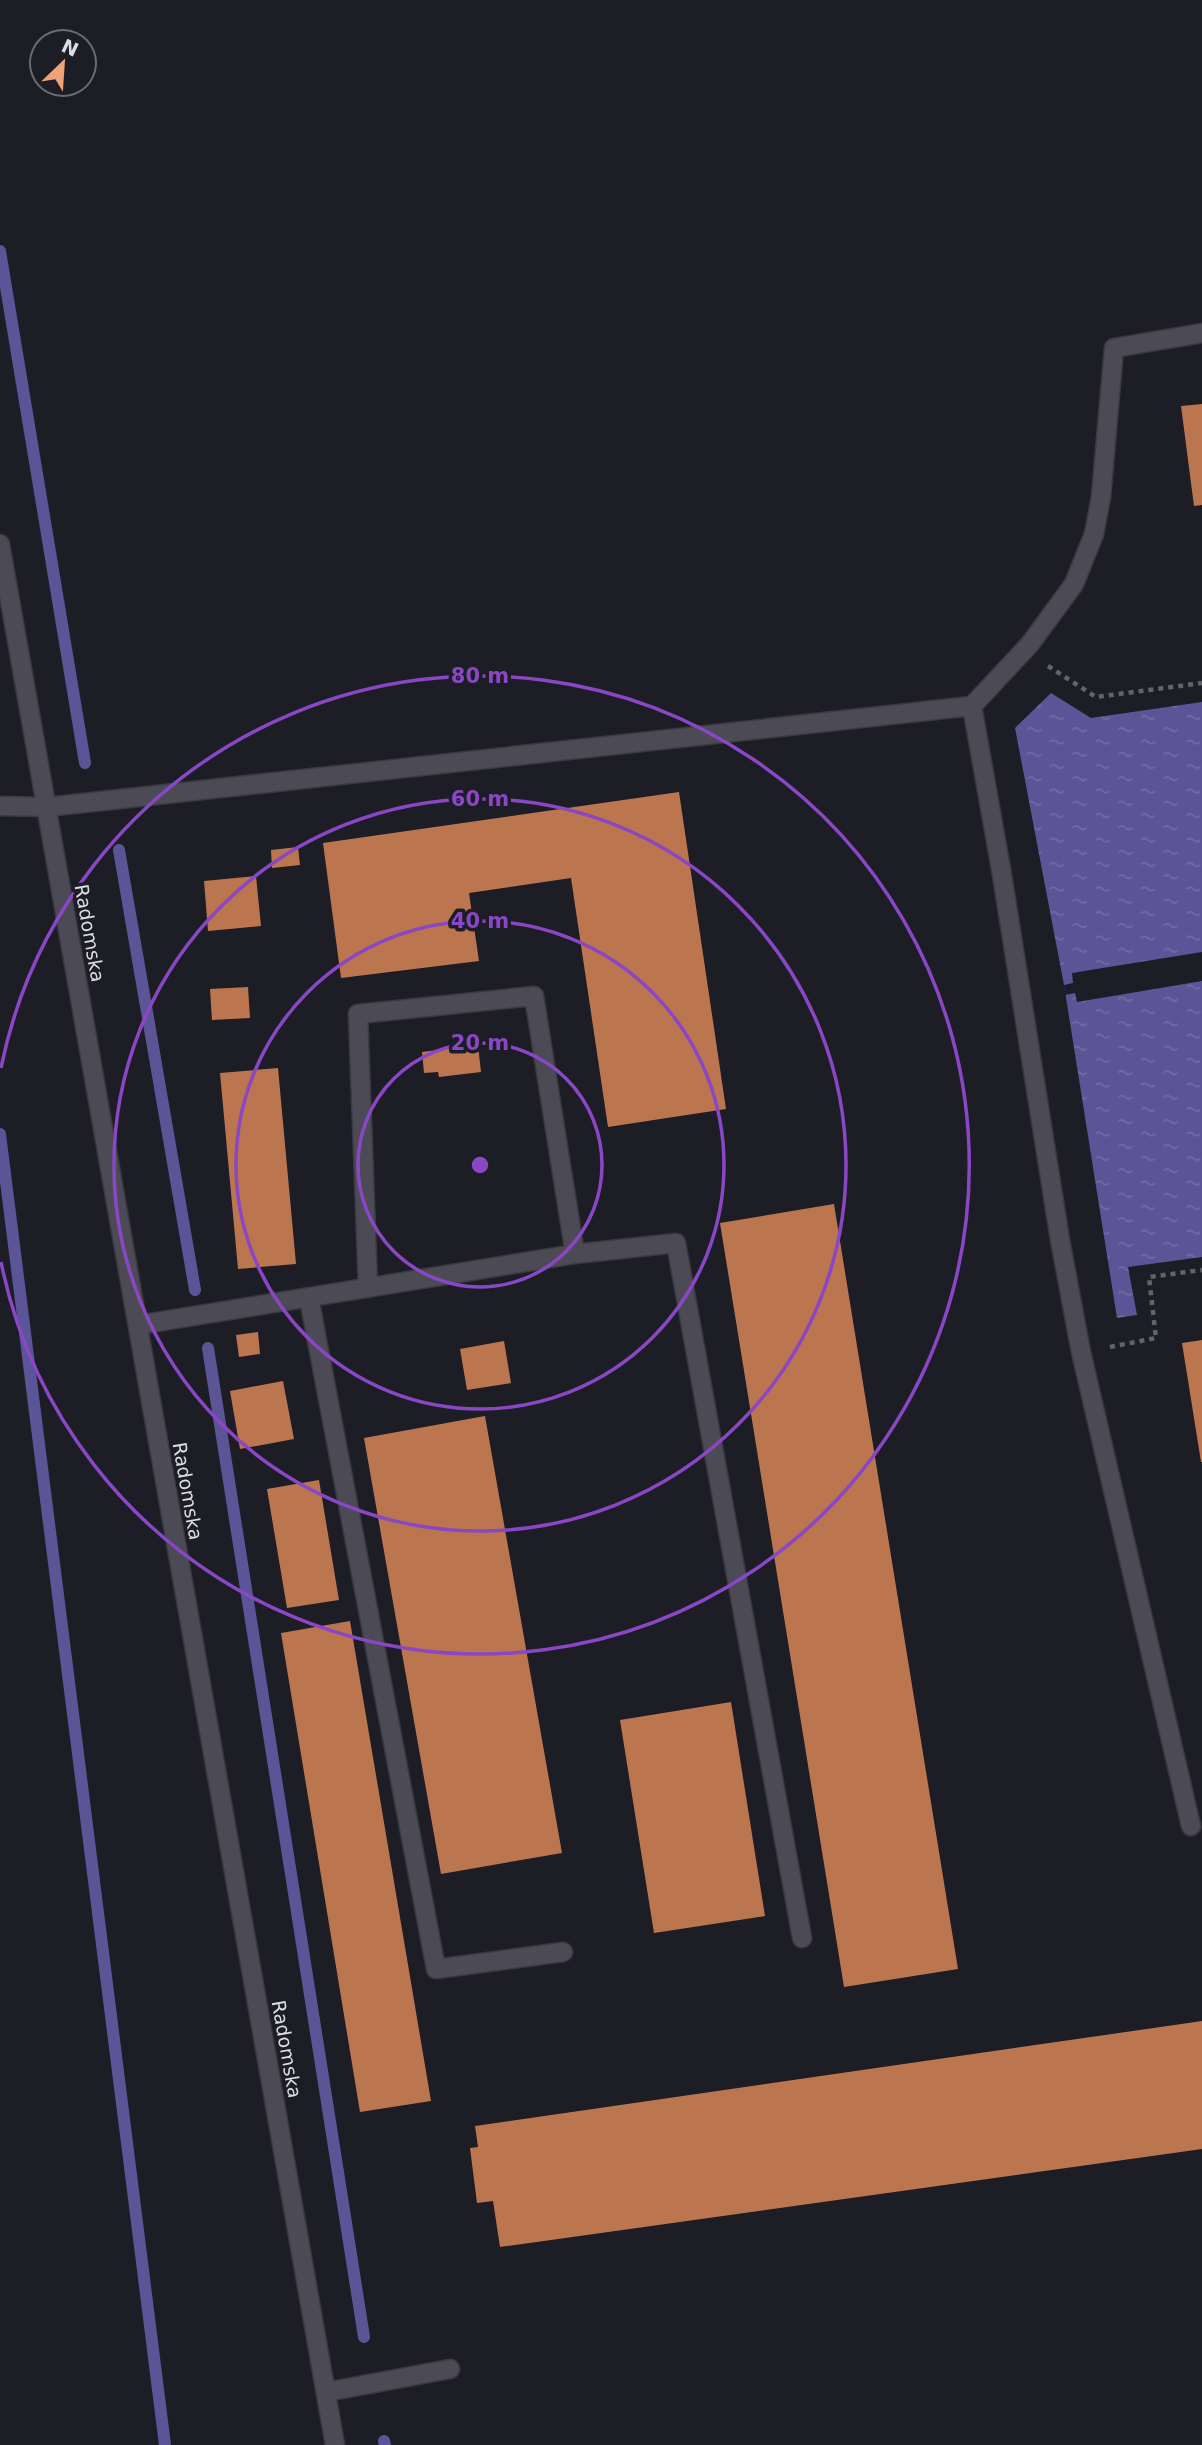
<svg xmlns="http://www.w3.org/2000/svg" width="1202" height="2445" viewBox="0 0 1202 2445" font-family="'DejaVu Sans',sans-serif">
<defs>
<pattern id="water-ripples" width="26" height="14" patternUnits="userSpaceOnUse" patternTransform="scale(1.75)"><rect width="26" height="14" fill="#5b5496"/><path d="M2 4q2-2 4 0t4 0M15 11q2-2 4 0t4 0" fill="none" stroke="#726ca5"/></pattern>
</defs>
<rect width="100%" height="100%" fill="#1d1d26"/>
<path fill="url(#water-ripples)" d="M1051 693 1091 718 1202 702V1257L1128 1267 1137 1315 1117 1318 1064 985 1015 728Z"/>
<path fill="#1d1d26" d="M1202 952V981L1077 1002 1075 993 1065 995 1064 985 1073 983 1072 973Z"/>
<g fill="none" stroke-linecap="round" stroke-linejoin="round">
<path stroke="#5b5496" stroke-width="12" d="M0 251 85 763
M119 850 195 1290
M0 1134 165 2445
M208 1348 364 2337
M384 2441 385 2445"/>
</g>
<path fill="#bc764f" d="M1202 404V505L1194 506 1181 406Z
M679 792 726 1109 608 1127 571 878 469 893 479 961 341 978 323 843Z
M298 847 300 865 272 868 271 850Z
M256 876 261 926 208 931 204 881Z
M248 987 250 1018 212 1020 210 989Z
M478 1045 481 1072 439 1077 438 1072 424 1073 422 1052Z
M278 1068 296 1264 238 1269 220 1073Z
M834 1204 958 1969 844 1987 720 1223Z
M258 1332 260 1354 239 1357 236 1335Z
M1202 1340V1462H1201L1182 1343Z
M504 1341 511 1383 467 1390 460 1349Z
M283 1381 294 1439 240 1449 230 1391Z
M485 1416 562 1853 441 1874 364 1438Z
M319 1480 339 1600 287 1608 267 1489Z
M350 1621 431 2101 360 2112 281 1633Z
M731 1702 765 1916 654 1933 620 1720Z
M1202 2021V2149L500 2247 493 2201 477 2203 470 2148 478 2147 475 2126Z"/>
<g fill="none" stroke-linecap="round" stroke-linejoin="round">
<defs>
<path id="minor" d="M0 544 335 2445
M972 706 1002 875 1060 1240 1081 1352 1191 1826
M0 806 47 807 972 706 1030 644 1074 584 1094 534 1101 497 1114 348 1202 333
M575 1254 676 1243 802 1938
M309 1298 436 1969 563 1952
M138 1325 575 1254 534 996 358 1014 368 1288
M326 2392 450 2369"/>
</defs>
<use href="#minor" stroke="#3b3a42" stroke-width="21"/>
<path stroke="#63636b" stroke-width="4.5" stroke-dasharray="5 5" stroke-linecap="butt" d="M1048 666 1096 697 1202 683
M1110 1347 1156 1338 1149 1277 1202 1270"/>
<use href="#minor" stroke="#4b4a55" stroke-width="18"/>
</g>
<g fill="none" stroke="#8a47c5" stroke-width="3.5">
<circle cx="480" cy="1165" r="122"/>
<circle cx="480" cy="1165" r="244"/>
<circle cx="480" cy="1165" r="366"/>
<path d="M1 1068A489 489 0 1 1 1 1262"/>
</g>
<g text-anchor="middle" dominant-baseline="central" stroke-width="7" stroke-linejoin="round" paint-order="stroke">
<g font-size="19" fill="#dddde4" stroke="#1d1d26">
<text transform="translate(90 933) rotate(80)">Radomska</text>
<text transform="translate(188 1491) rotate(80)">Radomska</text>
<text transform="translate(287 2049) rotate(80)">Radomska</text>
</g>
</g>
<circle cx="480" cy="1165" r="10" fill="#8a47c5" stroke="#1d1d26" stroke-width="3.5"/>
<g font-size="21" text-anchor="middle" font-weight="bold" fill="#8a47c5" stroke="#1d1d26" stroke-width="7" stroke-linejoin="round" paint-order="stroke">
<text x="480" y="683">80 m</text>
<text x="480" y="806">60 m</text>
<text x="480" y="928">40 m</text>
<text x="480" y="1050">20 m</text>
</g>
<g transform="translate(63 63) rotate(25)"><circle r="33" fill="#1d1d26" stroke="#6a6a72" stroke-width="2"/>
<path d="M0-5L12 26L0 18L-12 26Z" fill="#f0a279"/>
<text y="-10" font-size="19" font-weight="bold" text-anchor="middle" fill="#dddde4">N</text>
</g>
</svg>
